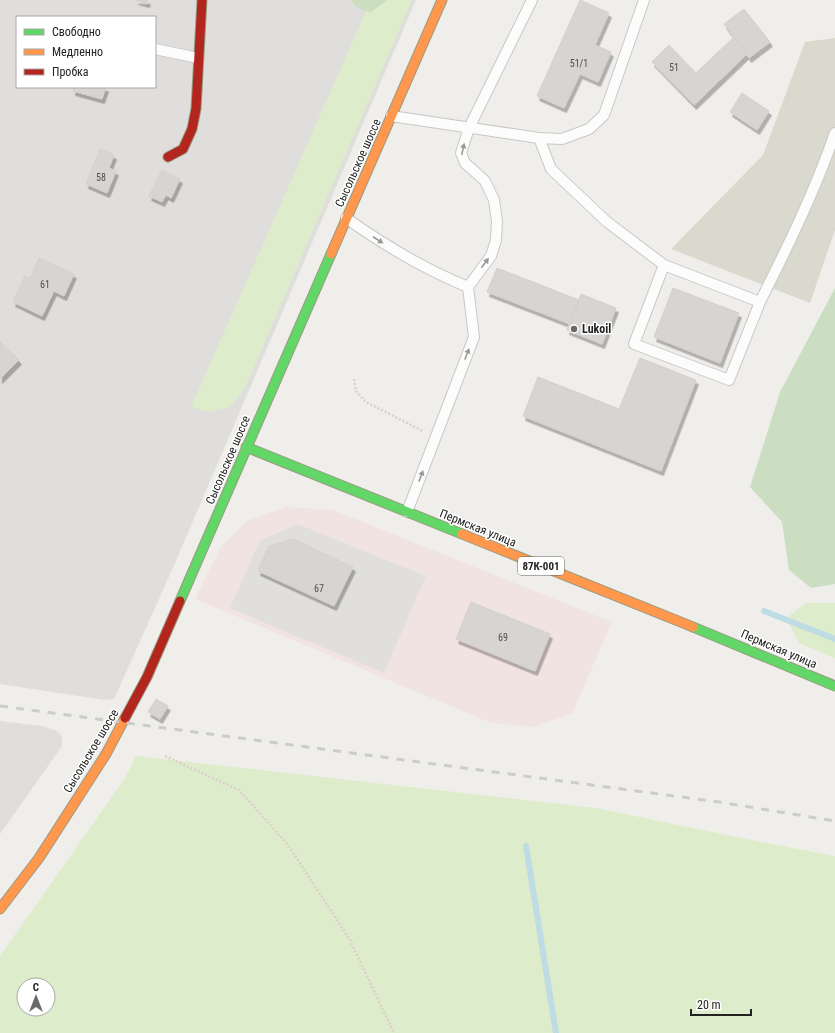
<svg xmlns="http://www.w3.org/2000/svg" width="835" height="1033" viewBox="0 0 835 1033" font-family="'Roboto Condensed',sans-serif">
<defs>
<filter id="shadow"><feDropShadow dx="2.5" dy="4.5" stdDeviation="0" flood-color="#0004"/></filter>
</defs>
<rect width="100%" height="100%" fill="#f0eeeb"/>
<path fill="#dfdedc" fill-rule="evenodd" d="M0 0H416L172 570 114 699 105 700 0 684ZM17 17H155V87H17Z
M0 721 42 726 57 731 62 736V746L0 834Z"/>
<path fill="#f1e3e1" d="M286 507 333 510 612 622 572 714 533 727 491 723 195 599 221 546 247 521Z"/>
<path fill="#d9d9cd" d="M835 38V230L810 303 671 249 763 155 805 42Z"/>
<path fill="#ddeccb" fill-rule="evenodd" d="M371 0H412L245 388 230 407 209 412 191 407Z
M806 603H835V658L799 643 786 618Z
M136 756 596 808 746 839 835 856V1033H0V956L125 778ZM24 985H48V1009H24Z"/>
<path fill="#cbdec1" d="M351 0H387L371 12C362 10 355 9 351 0Z
M835 288V584L811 588 789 570 782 522 750 487 780 392Z"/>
<path fill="#e0dfde" d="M298 524 426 576 384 673 230 608 260 540Z"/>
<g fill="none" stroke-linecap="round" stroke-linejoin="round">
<path stroke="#bfdbe3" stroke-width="6" d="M764 611 835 639
M526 846 556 1033"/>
</g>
<path fill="#d7d4d2" stroke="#d3d0cc" filter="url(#shadow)" d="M136 0H148L147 3Z
M580 0 609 13 595 45 611 52 598 82 580 74 564 108 537 96Z
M744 9 770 42 749 58 724 24Z
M734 37 747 54 694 105 652 62 669 45 696 73Z
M74 87H106L102 99 73 91Z
M742 93 769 111 757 130 730 112Z
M100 149 114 155 109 168 116 171 107 193 86 184Z
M162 170 180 179 171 198 166 195 162 202 149 196Z
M39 258 74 274 64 296 54 291 42 316 13 302 25 276 30 278Z
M497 268 579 300 570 324 487 292Z
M673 288 739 313 720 363 654 337Z
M581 294 616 308 602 344 567 330Z
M0 342 19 360 0 379Z
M640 358 696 380 661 471 523 416 538 377 619 409Z
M293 539 353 567 334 606 258 571 269 546Z
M471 602 550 634 535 671 456 639Z
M156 699 168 706 160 719 148 712Z"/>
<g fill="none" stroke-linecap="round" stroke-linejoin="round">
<defs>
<path id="lane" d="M155 49 198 58
M391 116 539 138 562 139 589 129 604 115 644 0
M539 138 551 169 606 221 664 265 760 302 729 380 634 344 664 265
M346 218C384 245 424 269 468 287L491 256 496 240 497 221 494 200 485 181 465 163 461 153 469 128 532 0
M760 302C788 246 815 191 835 133
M407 512 474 337 468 287"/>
<path id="fast" d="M246 447 462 534
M180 601 331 254
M693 627 835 686"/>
<path id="slow" d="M331 254 442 0
M462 534 693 627
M0 909 39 858 106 754 125 718"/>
<path id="jam" d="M168 157 183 149 192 129 196 109 202 0
M125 718 147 677 180 601"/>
</defs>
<use href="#lane" stroke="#c9c8c7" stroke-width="12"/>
<use href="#fast" stroke="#999a82" stroke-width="11"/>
<use href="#slow" stroke="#999a82" stroke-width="11"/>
<use href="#jam" stroke="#999a82" stroke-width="11"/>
<path stroke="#dccecd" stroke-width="2.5" stroke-dasharray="2 2" stroke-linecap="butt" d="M354 379 356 391 366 402 423 431
M165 756 239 790 288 845 350 940 394 1033"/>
<use href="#lane" stroke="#fdfcfc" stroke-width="10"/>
<use href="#fast" stroke="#63d668" stroke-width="9"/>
<use href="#slow" stroke="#ff974d" stroke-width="9"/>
<use href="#jam" stroke="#b3261e" stroke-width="9"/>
<path stroke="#ccc" stroke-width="3" stroke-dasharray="8 8" stroke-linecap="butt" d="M0 706 719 802 835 821"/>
</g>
<defs><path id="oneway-solid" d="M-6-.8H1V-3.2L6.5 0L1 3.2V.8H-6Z"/></defs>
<g fill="#9a9a9a">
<use href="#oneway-solid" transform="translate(463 149) rotate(-78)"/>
<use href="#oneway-solid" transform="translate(378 240) rotate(33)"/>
<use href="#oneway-solid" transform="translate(485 263) rotate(-53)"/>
<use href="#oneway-solid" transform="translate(467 354) rotate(-69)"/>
<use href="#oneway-solid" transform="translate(421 476) rotate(-69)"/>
</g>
<circle fill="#6a6968" stroke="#fff" stroke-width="1.5" cx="574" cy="329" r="4"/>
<g text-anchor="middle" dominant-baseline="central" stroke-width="3" stroke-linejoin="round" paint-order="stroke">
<g font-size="10" fill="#4f4e4e">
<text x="579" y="63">51/1</text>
<text x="674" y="67">51</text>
<text x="101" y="177">58</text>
<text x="45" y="284">61</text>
<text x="319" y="588">67</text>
<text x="503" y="637">69</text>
</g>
<rect fill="#fff" stroke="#646464" stroke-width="1" x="518" y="557" width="46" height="18" rx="3"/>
<g font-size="11" font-weight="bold" fill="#222">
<text x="541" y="566">87К-001</text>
</g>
<g font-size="12" fill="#222" stroke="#fff">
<text transform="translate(358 163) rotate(-66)">Сысольское шоссе</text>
<text transform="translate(228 460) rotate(-67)">Сысольское шоссе</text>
<text transform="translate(478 528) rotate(22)">Пермская улица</text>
<text transform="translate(779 649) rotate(23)">Пермская улица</text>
<text transform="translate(91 751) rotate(-59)">Сысольское шоссе</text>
</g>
<g font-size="12" font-weight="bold" fill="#222" stroke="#fff" text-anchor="start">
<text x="582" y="329">Lukoil</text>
</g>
</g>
<rect x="16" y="16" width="140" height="72" fill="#ffffff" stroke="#a7a7a7"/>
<rect x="24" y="29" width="20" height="6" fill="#63d668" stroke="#a7a7a7"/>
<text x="52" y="36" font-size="12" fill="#222222">Свободно</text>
<rect x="24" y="49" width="20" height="6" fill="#ff974d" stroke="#a7a7a7"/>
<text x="52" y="56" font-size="12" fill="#222222">Медленно</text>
<rect x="24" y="69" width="20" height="6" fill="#b3261e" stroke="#a7a7a7"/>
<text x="52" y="76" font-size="12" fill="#222222">Пробка</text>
<g transform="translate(36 997)"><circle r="19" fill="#ffffff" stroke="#a7a7a7"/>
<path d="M0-3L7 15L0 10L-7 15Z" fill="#6a6968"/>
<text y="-6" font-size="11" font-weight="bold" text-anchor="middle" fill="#222222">С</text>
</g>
<path d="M691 1009v6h60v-6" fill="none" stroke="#222222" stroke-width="2"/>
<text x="697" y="1009" font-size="12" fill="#222222" stroke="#ffffff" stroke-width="3" paint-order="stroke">20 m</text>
</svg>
